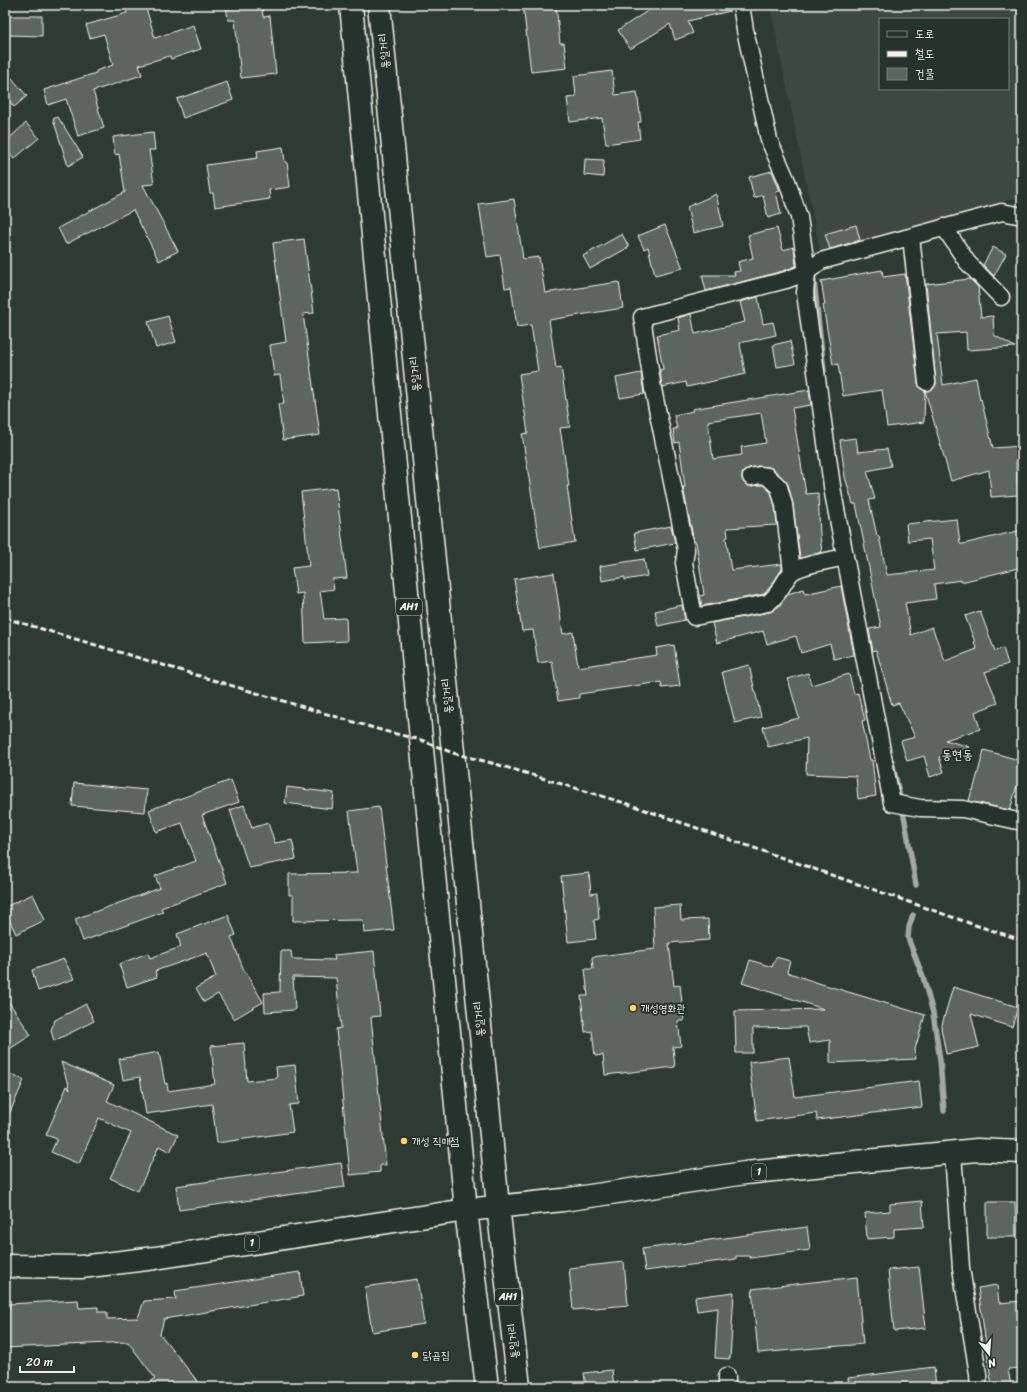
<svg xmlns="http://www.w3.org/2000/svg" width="1027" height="1392" viewBox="0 0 1027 1392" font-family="Sriracha,'Poor Story',sans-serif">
<rect width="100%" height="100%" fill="#2e3b34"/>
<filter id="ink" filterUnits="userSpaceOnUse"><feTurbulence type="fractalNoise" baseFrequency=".025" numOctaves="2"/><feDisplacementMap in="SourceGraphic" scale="8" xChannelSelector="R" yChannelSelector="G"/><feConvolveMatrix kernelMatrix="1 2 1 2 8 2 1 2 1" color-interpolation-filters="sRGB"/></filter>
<g filter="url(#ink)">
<path fill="#3c4841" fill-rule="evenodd" d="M770 5H1022V196L828 255 820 250ZM880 19H1008V89H880Z"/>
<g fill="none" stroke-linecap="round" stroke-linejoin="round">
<path stroke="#a4a8a0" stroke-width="5.5" d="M813 272 824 371
M892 761 905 821 916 885
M913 915 909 927 908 938 923 977 933 1013 940 1060 944 1111"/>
</g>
<path fill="#5c655e" stroke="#f4f1e8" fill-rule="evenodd" d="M138 5H145L155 38 193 25 201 49 171 59 170 56 139 65 142 75 93 91 104 128 78 136 66 99 48 105 44 90 96 73V71L113 65 104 34 90 38 86 25 127 13 126 9Z
M226 5H262L263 17 270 16 276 74 241 78 235 20H228Z
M523 5H556L560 43H564L567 68 531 72Z
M647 5H730V11L688 21 693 33 675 40 670 24 630 49 618 30 649 10Z
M8 16H42V36L7 35Z
M5 70 27 96 14 107 5 96Z
M612 71 615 95 637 92 641 122H638L640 139 606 144 602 118 570 122 567 98 576 97 574 76Z
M227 82 233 100 183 118 177 99Z
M58 117 83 157 68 166 53 119Z
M26 123 39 138 14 159 5 149V142Z
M153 132 155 150H149L154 184 143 185 178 251 159 261 133 210 66 244 58 228 125 192 119 154 115 155 113 137Z
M283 147 285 162H287L290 187 269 190 270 199 215 207 213 193H210L206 165 258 158 257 151Z
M585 159 604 160 603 177 584 175Z
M772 171 780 191 776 192 781 214 768 218 763 195 754 198 749 177Z
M716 194 723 226 693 233 687 207Z
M514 199 523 259 539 257 545 293 619 282 623 308 549 320 556 368 561 367 570 427 560 428 569 486H567L575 542 540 548 522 434 528 433 519 374 538 371 531 325 517 327 511 287 505 288 500 255 487 257 479 204Z
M665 225 683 268 655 275 648 247 644 249 638 236Z
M856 225 860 240 830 249 825 234Z
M777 228 783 250 794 247 796 266 783 271 706 291 702 275H735L734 272 740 271 738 262 753 258 748 235Z
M622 234 629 247 590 269 583 256Z
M304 239 314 313 303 314 320 435 283 440 278 404H284L280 375 274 376 270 345 286 342 273 243Z
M993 247 1006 254 994 276 983 265Z
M882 270 883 277 905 274 918 383 920 388 925 391 924 422 887 427 882 390 843 396 838 364 833 365 823 305H825L821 281Z
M970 279 978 287 981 317 993 316 994 335 1015 347 967 350 966 332 937 334 943 385 976 378 980 400 981 399 993 448 1022 446V461L1016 462 1018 495 991 497 989 470 951 481 925 391 933 389 936 385V381L926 284Z
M758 297 763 324 773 322 776 335 740 343 745 374 687 387 686 382 662 387 660 370 663 369 657 335 680 330 678 318 691 314 695 334 745 322 740 302Z
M168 316 176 342 156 348 148 322Z
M790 341 795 364 777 367 773 345Z
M641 373 644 394 620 398 616 378Z
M809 390 811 405 792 408 806 494 818 493 820 536 822 552 800 558 793 504 788 484 785 480 773 469 769 467 758 466 749 468 745 470 742 474V479L744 483 748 486 763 485 771 492 775 507 777 525 727 528 728 537 726 538 731 570 782 564V569L771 586 764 594 702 606 700 596 704 595 696 542H694L683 487H685L679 442 675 443 673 429H677L674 415 693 411 692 409ZM761 413 766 443 741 447 742 455 713 459 708 421Z
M856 438 858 452 887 449 891 466 867 471 875 499 869 500 877 536H879L887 575 934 570 930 539 908 541 906 524 957 519 960 544H963L1022 530V567L961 582V580L934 584 936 599 905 603 911 635 932 627 945 661 977 649 974 642H975L965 616 980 611 995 651 1003 648 1008 664 985 672 998 703 975 712 980 729 945 740 970 747 939 757 944 772 930 777 924 756 907 761 901 741 915 737 899 703 892 705 876 650 873 651 869 629 881 627 856 504H853L845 477 840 440Z
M336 488 347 578 332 579 334 589 320 591 324 619 346 618 347 641 305 643 303 593 296 594 292 568 309 566 301 492Z
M671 526 675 543 637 550 634 533Z
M644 559 647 576 625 580V577L602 581 600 566Z
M554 573 563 634 573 632 578 667 657 655 656 648 674 645 680 686 662 688 661 682 579 694V698L558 701 552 661 538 663 533 630 522 631 514 579Z
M841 586 854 655 834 659 830 644 801 653 796 636 767 644 763 631 717 643 712 623 770 612 779 606 788 594 803 589 805 594Z
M682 605 685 620 658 626 655 611Z
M749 665 761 717 735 723 722 672Z
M808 673 811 685 849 674 854 694 858 693 865 720 862 721 870 760H872L876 796 858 799 856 776 806 774 807 738 768 747 763 727 799 718 788 679Z
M984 750 1022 761V786L1017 785 1010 810 969 801 972 790 973 791Z
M231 780 239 802 202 815 227 883 161 908 163 912 83 941 75 919 160 888 155 876 196 861 182 823 156 832 149 810Z
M74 783 147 790 145 812 72 806Z
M287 787 334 793 332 809 285 803Z
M244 805 252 828 268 823 275 843 292 840 296 859 249 868 230 810Z
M379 807 394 930 364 933 363 920 293 921V895H289V874L357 873 349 811Z
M589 873 591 894 597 893 599 919 594 920 596 939 568 942 561 876Z
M33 894 45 920 16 934 5 911V907Z
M680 905 681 920 708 919 709 940 669 943 674 986 680 985 684 1021H678L681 1046 673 1047 675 1067 605 1075 603 1055 595 1056 592 1031 585 1032 581 996H588L585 969H593L592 957 655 949 653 907Z
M228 915 236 935 231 937 243 968 263 1002 234 1019 218 994 204 1002 196 988 216 977 207 953 155 971 157 977 127 987 119 964 148 953 150 958 181 947 177 934Z
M281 951H291L292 959 335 960 334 955 374 951 380 1016 371 1017 386 1165H380V1172L350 1175 336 1029 341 1028 336 978 293 977 295 1010 265 1012 264 993 280 992Z
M776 957 790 961 787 972 815 982 925 1015 915 1049 916 1059 830 1063V1040L809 1043 806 1027 753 1028V1053H736L735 1011 824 1009 742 983 750 960 772 967Z
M64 959 74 979 38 991 32 970Z
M953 987 1018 1007 1012 1027 971 1014 979 1047 946 1054 941 1028Z
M5 996 31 1035 5 1052Z
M86 1004 94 1021 54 1041 51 1030 55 1020Z
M244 1043 247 1081 277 1078 276 1067 295 1065 299 1104 289 1105 293 1132 217 1143 212 1104 146 1114 140 1077 123 1080 119 1059 159 1052 165 1084 167 1083 168 1091 215 1084 211 1046Z
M789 1057 795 1097 919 1081 922 1107 817 1120 816 1113 757 1121 749 1062Z
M61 1062 114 1085 107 1101 178 1135 170 1152 159 1146 138 1191 110 1178 131 1133 99 1118 79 1164 51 1152 57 1139 46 1135 67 1086 70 1090 68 1084 69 1082 67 1081Z
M5 1072 24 1080 5 1124Z
M341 1163 345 1187 179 1210 176 1186Z
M922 1201 924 1227 894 1229V1237L867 1239 865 1213 890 1211V1204Z
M987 1202H1015L1016 1237H987Z
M807 1227 810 1250 750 1258V1256H736V1259L645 1271 642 1249Z
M624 1262 628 1305 573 1310 569 1268Z
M919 1267 926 1328 894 1331 888 1270Z
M300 1272 303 1296 164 1319 160 1334 202 1387H145L155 1378 128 1342 5 1348V1309H9V1304L78 1300 79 1308 98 1307V1312H107V1319L138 1318 144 1301 176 1299 175 1291Z
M857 1277 863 1344 758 1353 752 1289Z
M417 1279 424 1324 372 1332 365 1287Z
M997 1285 999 1303 1022 1301V1368L1008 1369 1011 1387H992L978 1288Z
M734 1292 730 1359 715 1358 718 1308 697 1311 695 1297Z
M934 1367 936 1387H849L848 1378Z
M612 1370 614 1387H586L584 1373Z"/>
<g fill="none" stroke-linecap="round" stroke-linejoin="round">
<defs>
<path id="street" d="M741 5 745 30 769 140 787 181 799 217 807 272 805 293 833 493 892 803 920 808 963 809 1022 822
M944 227 967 262 1001 297
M911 237 927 382
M751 477 760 475 767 476 779 487 784 505 792 572
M845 557C833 560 799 565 791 573 782 583 781 593 768 603L694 617 684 563 686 550 653 389 642 317 786 280 807 272 821 261 1002 212 1022 216
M953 1153 961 1268 978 1374 979 1387
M727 1376V1387"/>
<path id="primary" d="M351 5 466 1210 487 1387
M379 5 498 1206 519 1387
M5 1266 81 1267 155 1258 466 1210 563 1200 745 1173 977 1150 1022 1152"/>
</defs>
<use href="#street" stroke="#f4f1e8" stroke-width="19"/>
<use href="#primary" stroke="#f4f1e8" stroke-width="25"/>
<use href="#street" stroke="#26332d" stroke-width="16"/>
<use href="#primary" stroke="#26332d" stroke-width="22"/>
<path stroke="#f4f1e8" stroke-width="3" stroke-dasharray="6 3" stroke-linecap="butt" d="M5 618 384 731 421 740 453 753 499 765 628 804 975 925 1022 940"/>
</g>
</g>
<g fill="#ffd166" stroke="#26332d" stroke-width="1.5">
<circle cx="633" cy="1008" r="4"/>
<circle cx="404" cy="1141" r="4"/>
<circle cx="415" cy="1355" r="4"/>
</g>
<g text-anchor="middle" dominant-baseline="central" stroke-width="4" stroke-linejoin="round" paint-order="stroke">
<g fill="#26332d" stroke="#b6b8b0" stroke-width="1">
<rect x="396" y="599" width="26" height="16" rx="3"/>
<rect x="752" y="1164" width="14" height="16" rx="3"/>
<rect x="245" y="1235" width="14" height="16" rx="3"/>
<rect x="495" y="1289" width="26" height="16" rx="3"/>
</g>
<g font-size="10" font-weight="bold" fill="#f4f1e8">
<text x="409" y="607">AH1</text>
<text x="759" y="1172">1</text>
<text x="252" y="1243">1</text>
<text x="508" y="1297">AH1</text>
</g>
<g font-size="11" fill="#f4f1e8" stroke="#26332d">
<text transform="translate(384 51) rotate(-96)">통일거리</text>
<text transform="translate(415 374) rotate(-96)">통일거리</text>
<text transform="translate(447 696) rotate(-96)">통일거리</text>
<text transform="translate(479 1019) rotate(-96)">통일거리</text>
<text transform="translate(513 1341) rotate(-97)">통일거리</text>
</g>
<g font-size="11" fill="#f4f1e8" stroke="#26332d" text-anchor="start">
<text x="641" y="1008">개성영화관</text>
<text x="412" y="1141">개성 직매점</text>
<text x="423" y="1355">닭곰집</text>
</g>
<g font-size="13" fill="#f4f1e8" stroke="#26332d">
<text x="957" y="754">동현동</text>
</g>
</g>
<rect width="1027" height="1392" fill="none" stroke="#26332d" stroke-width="20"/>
<rect x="10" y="10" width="1007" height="1372" fill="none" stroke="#f4f1e8" stroke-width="1.5" filter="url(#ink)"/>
<rect x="879" y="18" width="130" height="72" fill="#26332d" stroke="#787f78"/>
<rect x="887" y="31" width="20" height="6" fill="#26332d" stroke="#787f78"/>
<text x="915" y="38" font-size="12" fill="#f4f1e8">도로</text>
<rect x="887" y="51" width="20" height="6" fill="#f4f1e8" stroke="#787f78"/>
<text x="915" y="58" font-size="12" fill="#f4f1e8">철도</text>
<rect x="887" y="68" width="20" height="12" fill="#5c655e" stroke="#787f78"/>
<text x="915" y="78" font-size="12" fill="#f4f1e8">건물</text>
<g transform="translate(989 1354) rotate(163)" stroke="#26332d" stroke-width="3" paint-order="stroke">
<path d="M0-3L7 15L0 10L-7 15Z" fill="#f4f1e8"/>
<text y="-6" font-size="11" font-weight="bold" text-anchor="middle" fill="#f4f1e8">N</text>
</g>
<path d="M20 1366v6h54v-6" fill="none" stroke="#f4f1e8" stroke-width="2"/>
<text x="26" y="1366" font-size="12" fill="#f4f1e8" stroke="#26332d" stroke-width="3" paint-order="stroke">20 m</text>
</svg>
